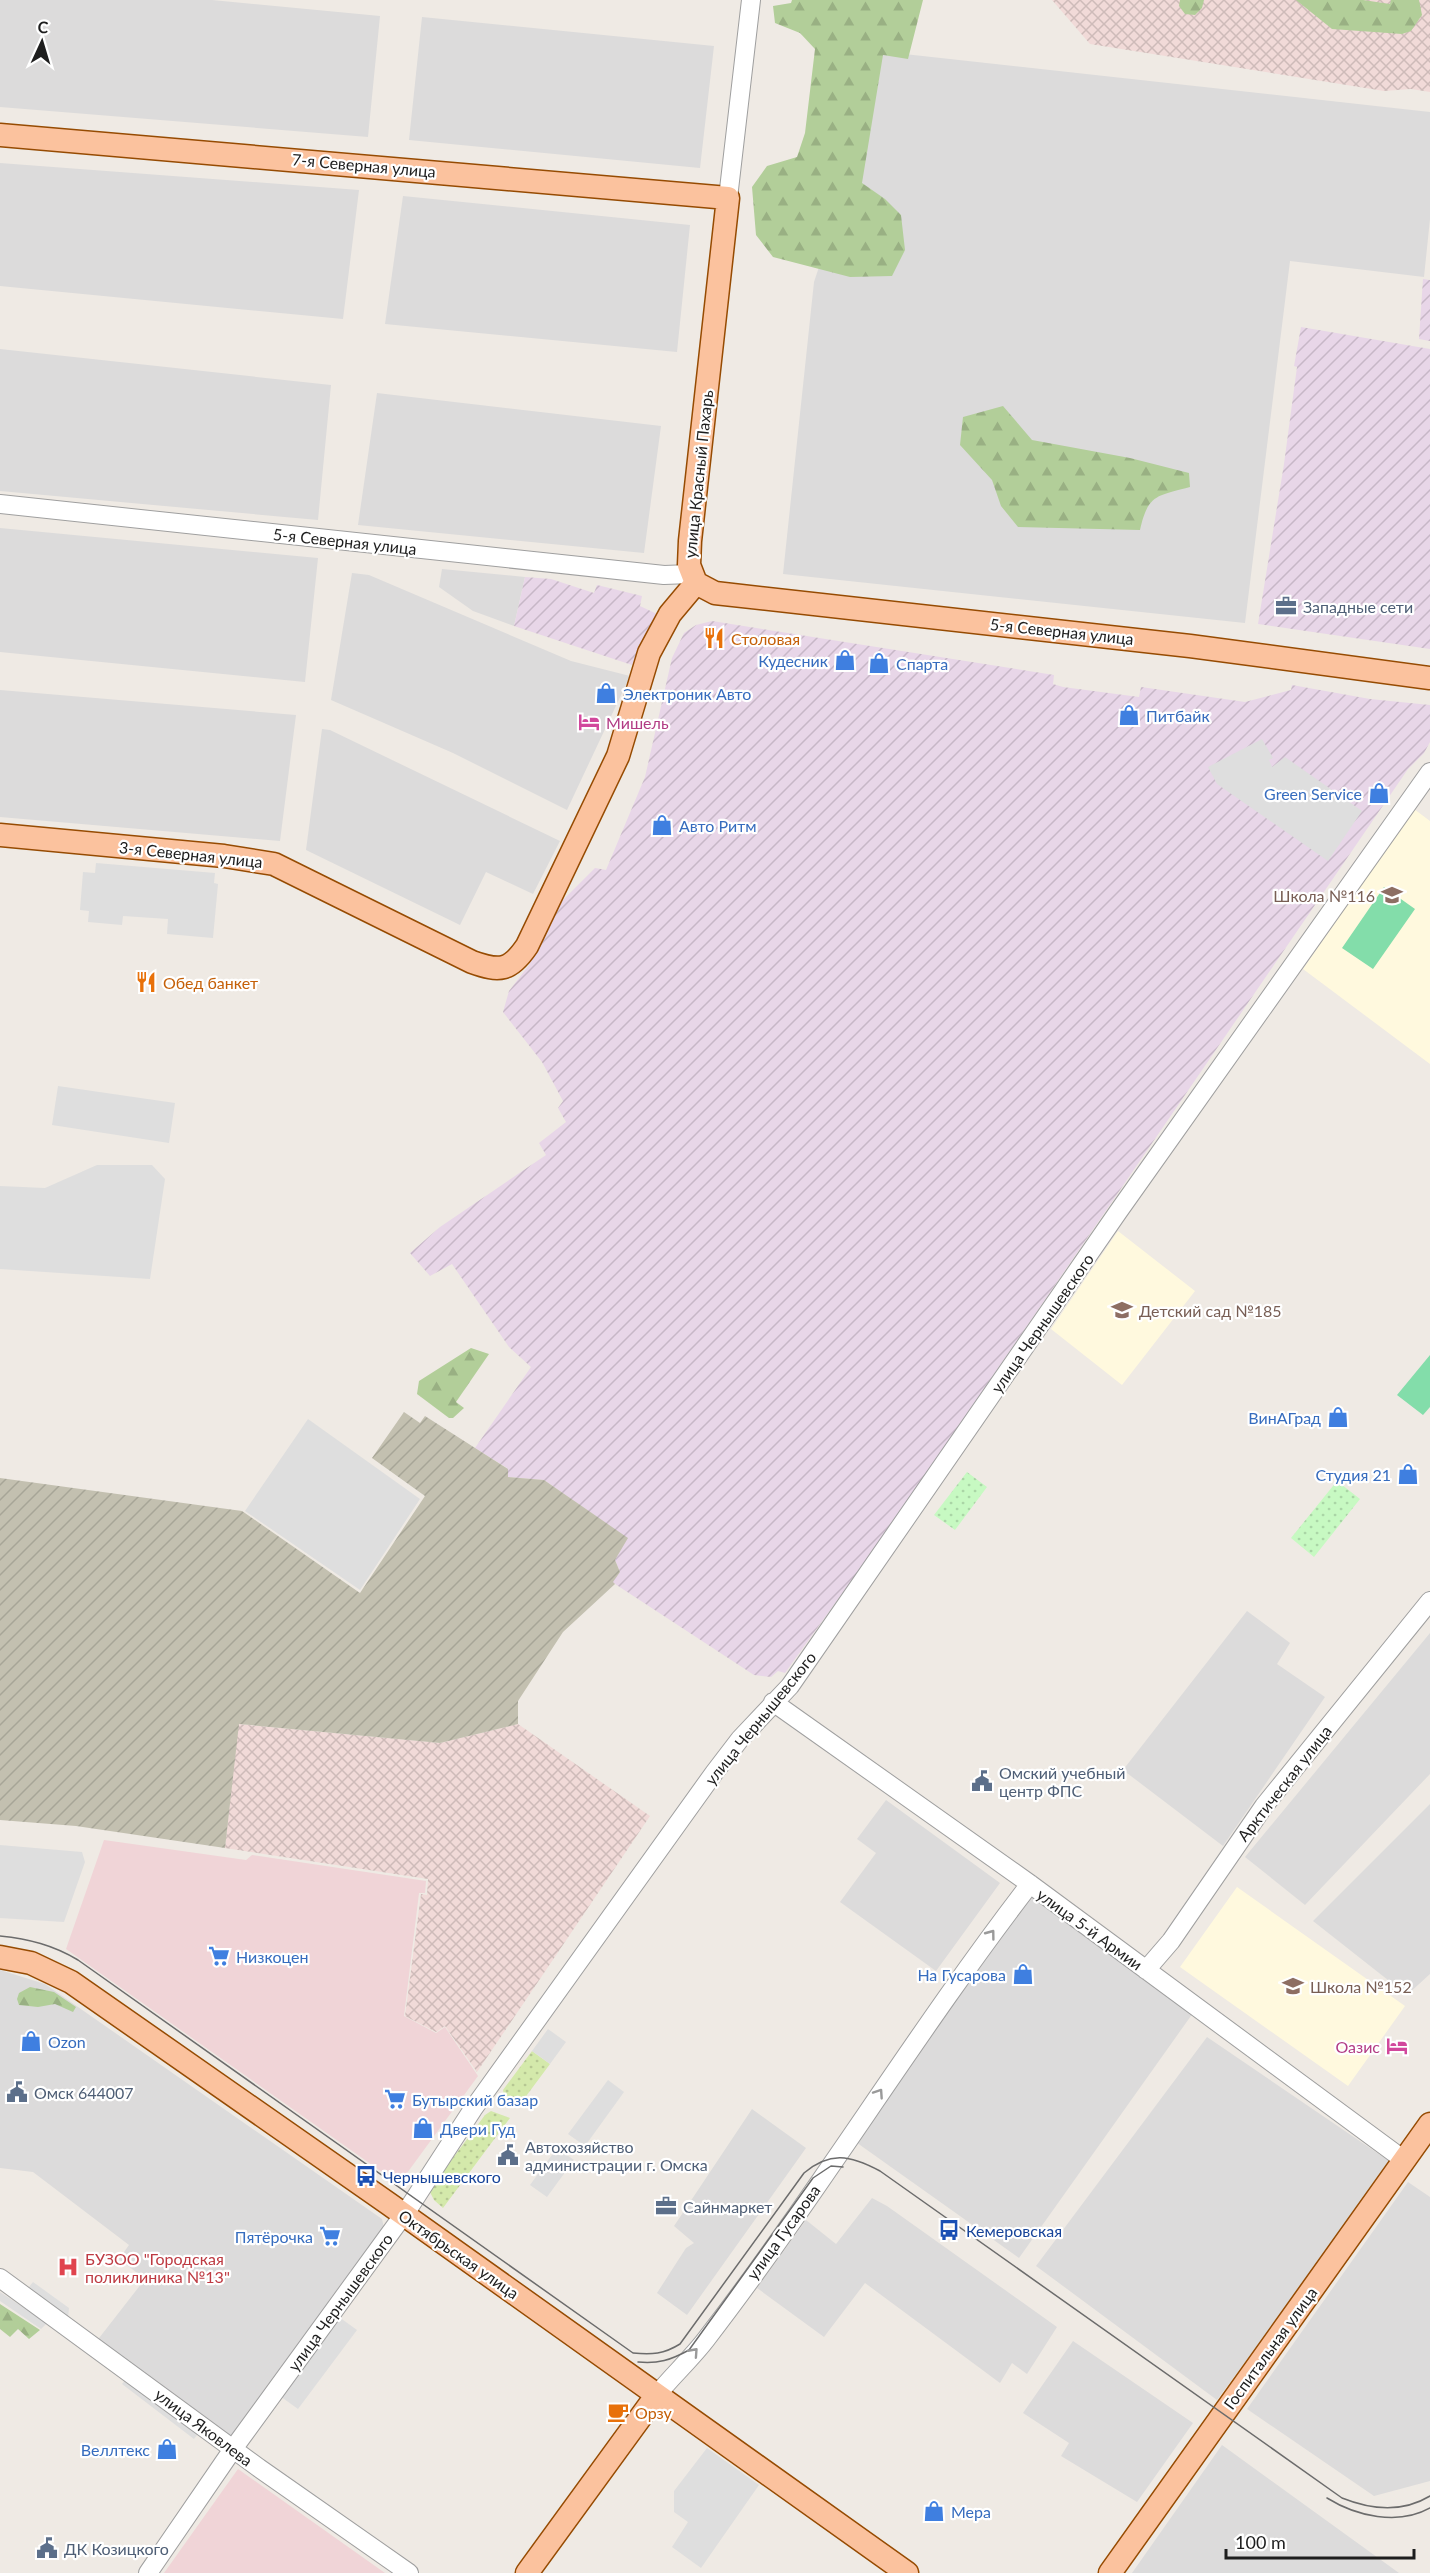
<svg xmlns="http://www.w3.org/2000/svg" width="1430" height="2573" viewBox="0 0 1430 2573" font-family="Lato,sans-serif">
<defs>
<pattern id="industrial-furrows" width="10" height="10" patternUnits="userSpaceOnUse" patternTransform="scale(1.5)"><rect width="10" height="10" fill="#e8d6e8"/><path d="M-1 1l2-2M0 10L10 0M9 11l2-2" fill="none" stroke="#c7b7c7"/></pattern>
<pattern id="military-cross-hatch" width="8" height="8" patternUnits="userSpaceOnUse" patternTransform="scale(1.5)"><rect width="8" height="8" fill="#f1dad8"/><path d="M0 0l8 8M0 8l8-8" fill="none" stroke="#cebbb9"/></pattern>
<pattern id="construction-furrows" width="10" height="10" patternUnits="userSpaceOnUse" patternTransform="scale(1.5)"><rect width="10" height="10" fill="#c3c0b0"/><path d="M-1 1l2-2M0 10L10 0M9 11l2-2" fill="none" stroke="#a7a597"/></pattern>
<pattern id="grass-dots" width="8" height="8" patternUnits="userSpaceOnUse" patternTransform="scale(1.5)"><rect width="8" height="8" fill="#d4e9ab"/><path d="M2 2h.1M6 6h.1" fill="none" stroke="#b6c793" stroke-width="1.8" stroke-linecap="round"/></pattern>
<pattern id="forest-firs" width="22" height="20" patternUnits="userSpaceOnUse" patternTransform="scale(1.5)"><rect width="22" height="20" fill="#b2ce99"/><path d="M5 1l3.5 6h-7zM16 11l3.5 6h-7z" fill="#99b083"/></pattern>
<pattern id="park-dots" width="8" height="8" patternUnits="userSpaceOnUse" patternTransform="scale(1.5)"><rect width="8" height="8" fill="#c7f9c2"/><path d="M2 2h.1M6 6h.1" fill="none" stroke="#aad5a6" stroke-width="1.8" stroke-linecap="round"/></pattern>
</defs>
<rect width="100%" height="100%" fill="#efeae4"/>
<path fill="#dcdbdb" d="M0 0H212L380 16 368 137 0 107Z
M422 17 714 46 700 168 409 140Z
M868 50 1430 112V219L1424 277 1290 261 1245 623 783 574 814 282 845 189Z
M0 163 359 190 343 319 0 286Z
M403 196 690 225 677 352 385 324Z
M0 349 331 385 318 520 0 491Z
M377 393 661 426 644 553 358 525Z
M0 528 318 558 305 682 0 652Z
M442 569 525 577 514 626 473 611 439 587Z
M352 573 369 575 571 661 630 676 567 810 453 753 331 700Z
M0 690 296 715 280 841 0 817Z
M322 729 330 730 560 841 533 894 486 872 460 925 306 850Z
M1247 1611 1290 1643 1277 1664 1325 1697 1223 1846 1123 1770Z
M1430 1633V1774L1305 1905 1245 1857Z
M886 1800 1000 1883 936 1971 840 1902 876 1853 857 1839Z
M1430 1804V1974L1407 1995 1313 1921Z
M1028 1895 1193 2013 1019 2258 853 2140Z
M0 1970 45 1984 382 2219 384 2228 232 2437 96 2342 145 2279 119 2259 129 2245 33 2172 0 2168Z
M1207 2037 1392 2163 1217 2400 1036 2266Z
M752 2109 806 2148 687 2315 657 2293 686 2248 694 2243 674 2226Z
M1408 2182 1430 2197V2481L1374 2496 1247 2409Z
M872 2198 887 2206 1057 2327 1027 2374 1012 2363 1000 2383 865 2283 824 2337 757 2288 806 2220 836 2244Z
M1073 2341 1193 2423 1137 2502 1061 2456 1069 2443 1023 2413Z
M1222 2445 1399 2573H1132Z"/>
<path fill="#f0d4d7" d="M104 1840 246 1860 252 1855 426 1881 425 1893H419L404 2016 436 2033 445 2027 478 2076 399 2184 66 1949Z
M238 2469 385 2573H164Z"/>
<path fill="url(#industrial-furrows)" d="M1423 279 1430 280V341L1419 339Z
M1301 327 1430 349V649L1258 624 1284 464 1297 367 1294 366Z
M525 577 551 579 594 593 597 585 642 596 640 606 657 614 632 665 514 626Z
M712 621 1054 675 1053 684 1063 687 1139 697 1141 687 1245 702 1291 690 1292 685 1370 699 1430 705V742L1424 753 1408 769 884 1535 785 1673 778 1671 771 1677 754 1675 612 1582 620 1572 615 1560 627 1538 544 1480 508 1477 507 1468 475 1448 531 1367 509 1347 452 1264 430 1276 410 1253 440 1227 546 1155 539 1143 566 1122 558 1108 563 1101 542 1062 503 1012 509 991 529 965 560 903 595 868 606 870 645 777 672 658 684 633 696 625Z"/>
<path fill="#fff9de" d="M1414 809 1430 821V1064L1303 969Z
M1118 1231 1195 1291 1122 1385 1051 1329Z
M1237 1887 1405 2006 1348 2086 1180 1967Z"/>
<path fill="url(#military-cross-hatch)" d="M1052 0H1430V92L1411 89 1384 91 1090 44Z
M238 1724 440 1743 518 1724 650 1816 477 2072 445 2026 436 2032 405 2016 421 1894 427 1895 428 1879 225 1848Z"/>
<path fill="url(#construction-furrows)" d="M404 1412 420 1423 425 1416 508 1469V1477L544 1480 628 1538 615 1560 620 1572 613 1582 615 1584 563 1632 518 1701V1724L440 1743 239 1724 225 1848 76 1826 0 1820V1478L242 1511 360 1593 425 1496 372 1458Z"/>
<path fill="url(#grass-dots)" d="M532 2051 550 2064 518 2107 504 2095 503 2090Z
M491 2111 510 2118 443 2208 434 2200 429 2190 485 2115Z"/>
<path fill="url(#forest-firs)" d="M792 0H923L908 59 883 55 862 183 885 199 901 215 905 250 892 276 850 277 773 257 756 235 752 187 767 166 797 157 805 133 815 49 800 33 775 23 773 6 791 3Z
M1180 0H1204L1202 8 1195 15 1185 14 1179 6Z
M1296 0H1363L1390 4 1391 0H1419L1422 15 1411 31 1402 34 1332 29Z
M1003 406 1032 440 1130 458 1189 473 1190 487C1157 496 1148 494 1140 530L1018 527 1001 506 992 480 960 445 963 417Z
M471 1348 489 1354 456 1402 464 1408 453 1418H449L417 1394 419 1381Z
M30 1987 54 1992 76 2007 73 2012 55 2004 38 2007 19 2005 17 1999 19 1993Z
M0 2304 40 2330 29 2339 18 2329 10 2337 0 2329Z"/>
<path fill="url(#park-dots)" d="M967 1472 987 1487 955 1530 934 1515Z
M1337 1481 1360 1499 1314 1557 1291 1538Z"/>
<path fill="#83ddaa" d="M1384 887 1415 909 1373 969 1342 948Z
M1430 1355V1407L1423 1415 1397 1395Z"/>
<path fill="#dedede" d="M1262 739 1273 758 1269 760 1272 767 1285 757 1362 811 1328 861 1217 784 1208 767Z
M96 863 215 873 214 883 218 884 213 938 167 934 168 919 123 916 122 925 88 922 89 911 80 910 83 872 95 873Z
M58 1086 175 1103 169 1143 52 1125Z
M97 1165H152L165 1179 150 1279 0 1269V1186L45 1188Z
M308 1419 420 1499 360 1590 245 1511Z
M0 1845 82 1852 85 1862 64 1922 0 1918Z
M548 2029 566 2042 550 2064 532 2051Z
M608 2080 624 2092 585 2146 568 2134Z
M557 2148 574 2160 547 2197 530 2185Z
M33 2282 69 2308 68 2318 29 2287Z
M0 2292 47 2323 41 2329 0 2301Z
M339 2317 357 2330 298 2409 280 2396Z
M126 2379 200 2431 194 2439 122 2384Z
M707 2448 759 2485 701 2568 672 2547 688 2522 674 2512V2491Z"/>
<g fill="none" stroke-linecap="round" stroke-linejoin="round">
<defs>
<path id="minor" d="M728 198 751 0
M0 504 664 575 690 574
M773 1702 1030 1884 1404 2160
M1146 1970 1171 1941 1264 1806 1430 1601
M0 2278 259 2468 409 2573
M656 2396C672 2376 692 2358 707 2338 820 2191 916 2032 1030 1884
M148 2573 233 2449 410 2206 473 2109 714 1773 740 1739 790 1686 1118 1212 1430 772"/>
<path id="major" d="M0 135 728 198 690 541 689 565 696 583 715 593 1190 646 1430 678
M0 835 224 856 274 864 472 962C500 972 510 971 527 946L618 756 649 653 670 614 696 583
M0 1957 31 1963 71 1982 389 2204 907 2573
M527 2573 656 2396
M1110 2573 1430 2124"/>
</defs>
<use href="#minor" stroke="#9f9f9f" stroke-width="20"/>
<use href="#major" stroke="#964b02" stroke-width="25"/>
<use href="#minor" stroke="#fff" stroke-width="18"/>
<use href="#major" stroke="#fbc29e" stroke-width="22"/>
<path stroke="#6c6c6c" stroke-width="1.5" d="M0 1936C29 1939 53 1945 78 1960L633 2353C652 2355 664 2354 680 2344L804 2173C830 2151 850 2155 880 2171L1342 2498C1372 2510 1402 2513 1430 2496
M638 2362C658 2364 671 2360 689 2350L813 2178 831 2166 843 2167
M1327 2498C1356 2516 1398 2526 1430 2508"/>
</g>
<defs><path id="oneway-chevron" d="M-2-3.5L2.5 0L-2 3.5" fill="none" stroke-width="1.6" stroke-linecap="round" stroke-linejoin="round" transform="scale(1.5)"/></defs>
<g stroke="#9a9a9a">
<use href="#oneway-chevron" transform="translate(991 1934) rotate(-53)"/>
<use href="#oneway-chevron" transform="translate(879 2093) rotate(-56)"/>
<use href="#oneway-chevron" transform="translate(694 2352) rotate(-48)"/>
</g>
<defs>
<symbol id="office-bare" viewBox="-9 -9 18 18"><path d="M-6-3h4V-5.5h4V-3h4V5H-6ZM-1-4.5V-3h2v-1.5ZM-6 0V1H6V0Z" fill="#5c6f8a" stroke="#fff" stroke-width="2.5" paint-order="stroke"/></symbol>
<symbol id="restaurant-bare" viewBox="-9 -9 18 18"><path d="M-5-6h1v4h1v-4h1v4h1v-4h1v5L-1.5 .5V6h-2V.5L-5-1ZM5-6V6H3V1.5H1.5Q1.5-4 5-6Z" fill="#e8710a" stroke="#fff" stroke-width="2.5" paint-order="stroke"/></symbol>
<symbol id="shop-bare" viewBox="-9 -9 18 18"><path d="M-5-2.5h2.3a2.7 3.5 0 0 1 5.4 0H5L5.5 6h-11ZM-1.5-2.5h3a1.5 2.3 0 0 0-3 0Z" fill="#3f7fe0" stroke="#fff" stroke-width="2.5" paint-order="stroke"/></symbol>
<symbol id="hotel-bare" viewBox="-9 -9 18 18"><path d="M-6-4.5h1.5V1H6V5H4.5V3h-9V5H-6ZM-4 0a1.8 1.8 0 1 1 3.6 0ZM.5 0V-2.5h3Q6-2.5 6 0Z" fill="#d1479c" stroke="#fff" stroke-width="2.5" paint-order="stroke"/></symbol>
<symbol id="school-bare" viewBox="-9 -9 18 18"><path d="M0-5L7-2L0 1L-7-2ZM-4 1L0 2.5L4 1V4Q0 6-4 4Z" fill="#8d6e63" stroke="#fff" stroke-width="2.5" paint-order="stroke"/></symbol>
<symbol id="civic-bare" viewBox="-9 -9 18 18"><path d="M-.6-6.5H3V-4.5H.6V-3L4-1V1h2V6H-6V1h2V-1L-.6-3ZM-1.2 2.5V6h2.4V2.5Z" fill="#5c6f8a" stroke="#fff" stroke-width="2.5" paint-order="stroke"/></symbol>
<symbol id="supermarket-bare" viewBox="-9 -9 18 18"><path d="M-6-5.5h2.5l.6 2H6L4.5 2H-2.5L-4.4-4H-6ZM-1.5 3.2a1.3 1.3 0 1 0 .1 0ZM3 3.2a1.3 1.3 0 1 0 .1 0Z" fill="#3f7fe0" stroke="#fff" stroke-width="2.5" paint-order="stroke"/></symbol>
<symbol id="bus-bare" viewBox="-9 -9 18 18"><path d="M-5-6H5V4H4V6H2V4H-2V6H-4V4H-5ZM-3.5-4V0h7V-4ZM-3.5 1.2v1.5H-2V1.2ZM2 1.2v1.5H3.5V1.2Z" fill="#1a4fb4" stroke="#fff" stroke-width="2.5" paint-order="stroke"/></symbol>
<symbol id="hospital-bare" viewBox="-9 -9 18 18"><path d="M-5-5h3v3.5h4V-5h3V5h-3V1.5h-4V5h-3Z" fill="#e0444e" stroke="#fff" stroke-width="2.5" paint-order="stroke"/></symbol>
<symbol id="cafe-bare" viewBox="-9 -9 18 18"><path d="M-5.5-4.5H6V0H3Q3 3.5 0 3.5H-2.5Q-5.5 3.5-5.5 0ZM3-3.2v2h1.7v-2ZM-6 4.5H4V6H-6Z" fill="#e8710a" stroke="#fff" stroke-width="2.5" paint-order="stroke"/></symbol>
</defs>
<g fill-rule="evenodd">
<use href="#office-bare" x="1271" y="591" width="30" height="30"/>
<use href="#restaurant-bare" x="699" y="623" width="30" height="30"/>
<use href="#shop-bare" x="830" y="645" width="30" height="30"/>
<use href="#shop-bare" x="864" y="648" width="30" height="30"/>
<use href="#shop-bare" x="591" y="678" width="30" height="30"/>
<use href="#shop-bare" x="1114" y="700" width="30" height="30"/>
<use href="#hotel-bare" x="574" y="707" width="30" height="30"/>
<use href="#shop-bare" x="1364" y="778" width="30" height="30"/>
<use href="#shop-bare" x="647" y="810" width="30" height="30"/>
<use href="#school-bare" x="1377" y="880" width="30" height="30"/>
<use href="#restaurant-bare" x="131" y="967" width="30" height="30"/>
<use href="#school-bare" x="1107" y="1295" width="30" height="30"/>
<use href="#shop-bare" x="1323" y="1402" width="30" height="30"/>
<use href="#shop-bare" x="1393" y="1459" width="30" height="30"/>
<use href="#civic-bare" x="967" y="1766" width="30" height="30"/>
<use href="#supermarket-bare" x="204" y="1941" width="30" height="30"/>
<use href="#shop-bare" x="1008" y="1959" width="30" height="30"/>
<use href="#school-bare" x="1278" y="1971" width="30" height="30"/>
<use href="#shop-bare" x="16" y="2026" width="30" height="30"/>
<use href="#hotel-bare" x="1382" y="2031" width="30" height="30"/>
<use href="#civic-bare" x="2" y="2077" width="30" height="30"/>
<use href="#supermarket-bare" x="380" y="2084" width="30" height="30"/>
<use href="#shop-bare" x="408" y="2113" width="30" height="30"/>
<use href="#civic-bare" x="493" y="2140" width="30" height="30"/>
<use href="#bus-bare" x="351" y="2161" width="30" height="30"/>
<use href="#office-bare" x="651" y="2191" width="30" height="30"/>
<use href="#bus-bare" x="934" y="2215" width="30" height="30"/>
<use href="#supermarket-bare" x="315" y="2221" width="30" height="30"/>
<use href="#hospital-bare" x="53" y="2252" width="30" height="30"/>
<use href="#cafe-bare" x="603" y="2397" width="30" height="30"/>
<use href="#shop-bare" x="152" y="2434" width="30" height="30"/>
<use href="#shop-bare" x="919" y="2496" width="30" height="30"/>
<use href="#civic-bare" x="32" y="2533" width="30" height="30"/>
</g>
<g text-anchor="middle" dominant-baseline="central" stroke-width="4.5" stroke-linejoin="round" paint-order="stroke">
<g font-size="16" fill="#1e1e1e" stroke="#fff">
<text transform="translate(364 165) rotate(5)">7-я Северная улица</text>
<text transform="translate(698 474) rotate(-84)">улица Красный Пахарь</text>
<text transform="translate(345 541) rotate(6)">5-я Северная улица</text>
<text transform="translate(1062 631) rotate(6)">5-я Северная улица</text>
<text transform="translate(191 854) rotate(6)">3-я Северная улица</text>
<text transform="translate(1042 1323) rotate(-55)">улица Чернышевского</text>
<text transform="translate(760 1718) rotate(-51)">улица Чернышевского</text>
<text transform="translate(1284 1783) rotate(-52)">Арктическая улица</text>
<text transform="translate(1090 1929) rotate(36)">улица 5-й Армии</text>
<text transform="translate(783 2232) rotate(-54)">улица Гусарова</text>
<text transform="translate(459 2254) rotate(35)">Октябрьская улица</text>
<text transform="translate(340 2302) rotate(-54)">улица Чернышевского</text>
<text transform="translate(1270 2348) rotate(-54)">Госпитальная улица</text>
<text transform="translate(204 2427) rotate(37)">улица Яковлева</text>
</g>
<g font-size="16" fill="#4e5e75" stroke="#fff" text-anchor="start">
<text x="1303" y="606">Западные сети</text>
<text x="999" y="1772">Омский учебный<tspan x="999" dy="18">центр ФПС</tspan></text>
<text x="34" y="2092">Омск 644007</text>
<text x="525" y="2146">Автохозяйство<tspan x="525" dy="18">администрации г. Омска</tspan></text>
<text x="683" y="2206">Сайнмаркет</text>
<text x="64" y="2548">ДК Козицкого</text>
</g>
<g font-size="16" fill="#c56008" stroke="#fff" text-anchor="start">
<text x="731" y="638">Столовая</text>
<text x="163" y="982">Обед банкет</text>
<text x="635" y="2412">Орзу</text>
</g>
<g font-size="16" fill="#366cbe" stroke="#fff" text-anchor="start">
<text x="828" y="660" text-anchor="end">Кудесник</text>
<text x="896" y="663">Спарта</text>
<text x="623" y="693">Электроник Авто</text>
<text x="1146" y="715">Питбайк</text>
<text x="1362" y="793" text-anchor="end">Green Service</text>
<text x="679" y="825">Авто Ритм</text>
<text x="1321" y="1417" text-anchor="end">ВинАГрад</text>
<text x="1391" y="1474" text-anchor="end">Студия 21</text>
<text x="236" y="1956">Низкоцен</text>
<text x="1006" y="1974" text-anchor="end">На Гусарова</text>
<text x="48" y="2041">Ozon</text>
<text x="412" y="2099">Бутырский базар</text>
<text x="440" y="2128">Двери Гуд</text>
<text x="313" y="2236" text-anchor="end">Пятёрочка</text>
<text x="150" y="2449" text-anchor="end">Веллтекс</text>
<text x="951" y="2511">Мера</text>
</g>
<g font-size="16" fill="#b23c85" stroke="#fff" text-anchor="start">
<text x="606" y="722">Мишель</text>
<text x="1380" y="2046" text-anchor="end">Оазис</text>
</g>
<g font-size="16" fill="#785e54" stroke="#fff" text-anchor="start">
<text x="1375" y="895" text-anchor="end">Школа №116</text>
<text x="1139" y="1310">Детский сад №185</text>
<text x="1310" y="1986">Школа №152</text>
</g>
<g font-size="16" fill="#164399" stroke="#fff" text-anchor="start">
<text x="383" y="2176">Чернышевского</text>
<text x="966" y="2230">Кемеровская</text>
</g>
<g font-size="16" fill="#be3a42" stroke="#fff" text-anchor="start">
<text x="85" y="2258">БУЗОО "Городская<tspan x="85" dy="18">поликлиника №13"</tspan></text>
</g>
</g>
<g transform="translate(42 42) rotate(4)" stroke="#ffffff" stroke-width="4.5" paint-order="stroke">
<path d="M0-4.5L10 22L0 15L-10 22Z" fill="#1e1e1e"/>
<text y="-9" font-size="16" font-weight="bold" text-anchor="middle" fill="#1e1e1e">С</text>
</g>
<path d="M1226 2549v9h188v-9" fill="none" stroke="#1e1e1e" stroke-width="3"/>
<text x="1235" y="2549" font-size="18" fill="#1e1e1e" stroke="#ffffff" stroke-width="4.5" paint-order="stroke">100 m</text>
</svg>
